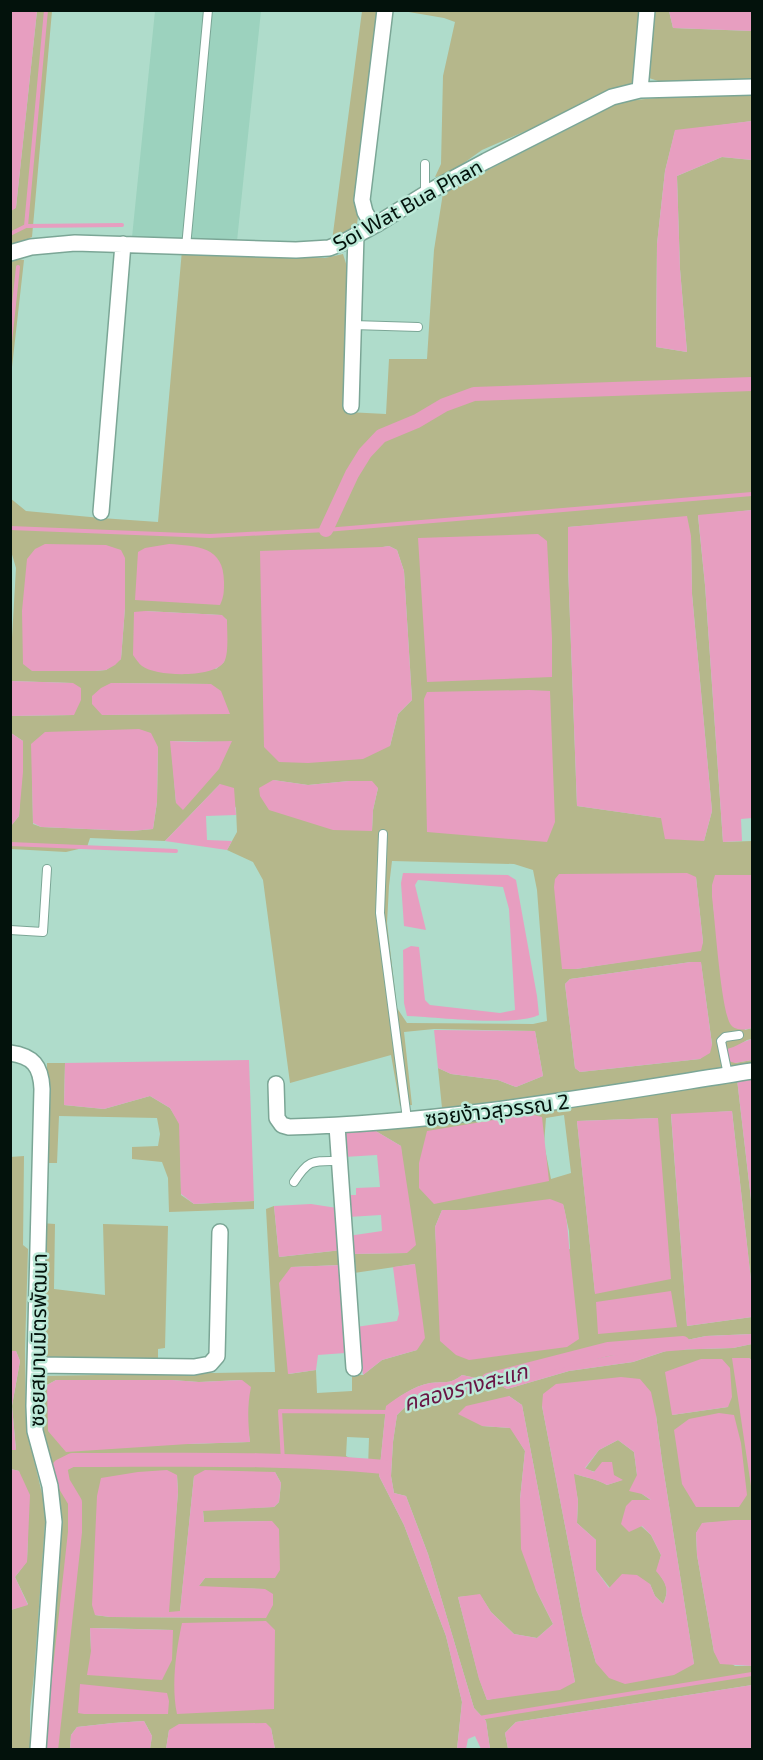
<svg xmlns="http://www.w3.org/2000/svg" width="763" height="1760" viewBox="0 0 763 1760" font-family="'Exo 2','Noto Sans Thai',sans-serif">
<rect width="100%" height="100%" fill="#afdccb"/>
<path fill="#9cd2be" d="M155 11H261L237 241 132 237Z"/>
<path fill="#b5b78b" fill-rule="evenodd" d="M37 11H52L34 215 32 237 11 247V211L16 207Z
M362 11H377L358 217 356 230 332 241Z
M403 11H640L633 83 611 90 562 115 482 150 447 175 435 177 441 164 443 76 455 22 444 18Z
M651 11H669L673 28 752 31V84L664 83 649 78 647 70Z
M752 94V121L675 131 665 171 657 244 656 347 687 352 680 269 677 176 722 157 752 160V510L698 516 705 585 723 842 752 841V875H716C703 910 735 992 745 1030L752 1028V1039L747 1040 736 1047 735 1063 752 1060V1065L547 1098 442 1108 438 1068 451 1074 498 1080 516 1087 543 1076 535 1031 434 1029 404 1032 412 1105 400 1106 391 1055 290 1083 263 880 253 862 227 850 237 832 236 808 220 784 165 841 90 838 87 847 66 852 11 849V826L19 816 23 741 11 733V716L74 715 73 683 11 681V655L16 568 11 551 10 498 26 511 101 518 158 522 182 250 325 258 343 254 348 270 343 405 347 412 386 414 389 359H427L434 250 443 193 586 120 615 102 666 97ZM655 520 691 536 692 594 712 811 704 841 662 818 577 806 568 566V527ZM389 546 397 550 404 571 412 700 398 714 390 746 383 547ZM125 558V608L121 659 106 670 95 671H32ZM145 611 221 615 227 620V648L224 662 216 669ZM111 683 211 684 186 714 102 715ZM171 741 231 742 176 803ZM158 747 157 802 153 829 132 831 41 827 33 824 32 768ZM273 780 308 785 349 781 378 788 373 810 372 831ZM392 861 514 864 533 870 537 890 547 1021 533 1024 407 1023 397 1008 387 923 389 886ZM696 877 703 942 700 950 576 969H562ZM691 962 701 963 712 1044 700 1059 580 1072 575 1068 565 984 570 979Z
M17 259 24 260 11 376V262Z
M47 1063H65L64 1105 104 1109 150 1096 170 1108 180 1124 181 1195 194 1204 254 1201V1209L169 1212 168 1178 162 1162 132 1159V1147L158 1146 160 1134 157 1118 59 1116 57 1163H46Z
M737 1079 752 1208V1289L732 1111 671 1115 687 1326 752 1317V1334L706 1336 524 1374 476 1378 462 1375C449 1385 445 1381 430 1383 414 1386 398 1397 386 1407L379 1476 404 1525 446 1636 462 1702 457 1749H275L271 1728 169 1730 166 1749H150L152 1736 144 1721 113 1723 77 1727 71 1735 70 1749H43L48 1469 37 1403 39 1376 275 1372 266 1209 274 1206 279 1257 342 1250 341 1265 291 1267 289 1374 316 1370 317 1393 352 1391V1374L363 1375 382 1360 417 1350 415 1264 354 1273 352 1254 407 1253 401 1146 374 1130ZM564 1115 571 1173 551 1179 544 1144 546 1118ZM658 1118 595 1293 577 1121ZM563 1204 569 1231 570 1249 437 1261 435 1227 442 1210H466ZM56 1380H172L199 1382 241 1380 248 1401 247 1422 250 1442 188 1444 47 1385ZM347 1437 369 1438 368 1468 346 1456ZM275 1472 281 1483 279 1502 274 1507 203 1510 204 1522 272 1521 275 1578H205L198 1587 265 1589 266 1618 110 1617 95 1615 177 1475 178 1492 168 1612H180L194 1476ZM90 1628H102L173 1630 91 1651Z
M24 1156 23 1245 28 1249 25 1349 26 1427 46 1510 34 1675 30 1710V1750L10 1749 11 1610 28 1604 15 1577 27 1561 28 1536 19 1471 11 1469V1450L16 1449 12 1406 20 1361 16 1351H10V1157Z
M41 1223 55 1224 54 1289 105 1295 103 1224 168 1226 165 1348 158 1349V1361H41Z
M752 1344V1360L749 1358 752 1520 703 1523 696 1533 697 1555 714 1652 735 1666H752V1685L516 1722 505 1733 508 1749H490L486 1721 474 1708 428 1554 406 1496 394 1493 391 1476 393 1442 397 1415 407 1405 497 1383 507 1389 569 1371 633 1362 669 1350 733 1348ZM730 1368 728 1407 672 1415ZM509 1396 522 1405 575 1682 487 1700 479 1678 458 1597 480 1595 491 1612 514 1634 537 1638 553 1624 536 1590 520 1499 525 1451 511 1428 482 1426ZM542 1406 656 1415 662 1461 694 1664 596 1663 582 1614Z
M618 1440 634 1452 637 1475 642 1494 652 1501 641 1526 651 1535 661 1555 657 1571C666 1583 670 1589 663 1604L655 1596 650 1584 610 1588 596 1570V1540L577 1523 578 1501 573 1473C585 1478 596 1478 607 1485L622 1480C610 1473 597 1473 585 1469L599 1450Z"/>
<path fill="#e79ec0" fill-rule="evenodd" d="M11 10 37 11 16 208 11 211Z
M669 11H752V31L673 28Z
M752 121V160L722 157 677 176 680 269 687 352 656 347 657 244 665 171 675 130Z
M752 510V818L741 819 742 841 723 842 705 585 698 515Z
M687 516 691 536 692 594 712 811 704 841 665 839 661 818 577 806 568 566V527Z
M538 534 547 541 552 638V677L427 682 418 538Z
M45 544 106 545 121 550 125 558V608L121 659 115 665 106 670 95 671H32L23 664 22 611 27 559 35 549Z
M169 544C197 546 224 546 224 582 224 591 224 597 220 605L135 600 138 552 145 548Z
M389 546 397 550 404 571 412 700 398 714 390 746 363 759 308 763 279 762 264 747 260 551 382 547Z
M145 611 222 615 227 620C227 631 229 654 224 662 214 678 156 677 142 666 139 664 136 659 133 655L134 612Z
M11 681 73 683 81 688V700L74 715 11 716Z
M111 683 211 684 221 691 230 714 102 715 92 704V696L101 688Z
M529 690 550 691 555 822 547 842 427 832 424 699 427 692Z
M139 729 151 733 158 747 157 802 153 829 132 831 41 827 33 823 31 744 45 732Z
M11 733 23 741V772L19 816 11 826Z
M170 741 195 742 232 741 219 769 183 810 176 803Z
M273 780 308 785 349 781H372L378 788 373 810 372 831 333 830 269 810 260 796 259 788Z
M220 784 234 788 236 815 206 816 207 840 232 841 227 850 165 841Z
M403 873 508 875 516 880 537 996 539 1015C512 1027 439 1017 407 1016L404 1003 403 950 411 946 419 947 425 1000 430 1005 500 1013 515 1010 509 909 503 887 418 880 415 885 426 930 404 926 401 883Z
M687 873 696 877 703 942 701 951 576 969H562L554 887 555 879 559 874Z
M715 875H752V1028C746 1030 736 1031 731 1025 721 1013 715 918 712 897V885Z
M691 962H701L712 1045 710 1053 700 1059 580 1072 575 1068 565 984 570 979Z
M434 1030 535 1031 543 1076 516 1087 498 1080 451 1074 438 1068Z
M752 1039V1060L735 1063 728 1061 727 1049C736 1047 743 1041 752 1039Z
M249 1060 254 1201 194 1204 181 1194 179 1124 170 1108 150 1096 104 1109 64 1105 65 1063Z
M752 1077V1208L737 1079Z
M732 1111 752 1289V1317L687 1326 671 1114Z
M530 1114 542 1117 549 1181 434 1204 419 1188V1163L427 1131Z
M658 1118 671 1279 595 1294 577 1121Z
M350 1128 374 1130 401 1146 416 1245 407 1253 352 1254 348 1236 382 1231 381 1215 348 1217 346 1195H356V1188L380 1187 377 1155 344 1157 343 1133Z
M550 1199 563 1204C568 1221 568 1237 570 1255 573 1283 576 1311 579 1339L567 1347 469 1360 456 1355 440 1341 435 1227 442 1210H466Z
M311 1204 337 1208 342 1250 279 1257 274 1206Z
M415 1264 425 1338 417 1350 382 1360 363 1375 356 1327 397 1321 399 1314 393 1267Z
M341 1265 345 1353 318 1355 316 1370 288 1374 279 1283 291 1267Z
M671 1291 677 1327 598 1334 596 1302Z
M752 1334V1344L733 1348 669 1350 633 1362 569 1371 507 1389 497 1383 407 1405 397 1415 393 1442 391 1476 394 1493 406 1496 428 1554 474 1708 486 1721 490 1749H481L475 1736 468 1739 466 1749H457L462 1702 446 1636 404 1525 379 1476 386 1406C398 1397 414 1386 430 1383 445 1381 449 1385 462 1375L476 1378 524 1374 706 1336Z
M10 1351H16L20 1361 12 1406 16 1450H11Z
M732 1358H749L752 1360V1493Z
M701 1359H722L730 1368 732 1397 728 1407 672 1415 665 1372Z
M621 1377 640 1379 651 1392 656 1415 662 1461 694 1664 674 1675 625 1684 609 1678 596 1663 582 1614 542 1406 543 1394 556 1384ZM618 1440 634 1452 637 1475 629 1491 642 1494 651 1500H632L626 1506 621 1524 629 1532 642 1526 651 1535 661 1555 656 1571C666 1583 670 1590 663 1604L655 1596 650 1584 637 1575 622 1574 609 1588 596 1570V1540L577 1523 578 1501 574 1474C585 1477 596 1479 607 1485L623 1480 614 1475 612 1462H602L594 1472 585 1468 599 1450Z
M56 1380H172L199 1382 242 1380 251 1387C247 1406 248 1423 250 1442L188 1444 66 1452 48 1431 47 1385Z
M509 1396 522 1405 575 1682 560 1690 487 1700 479 1679 458 1597 480 1594 491 1612 514 1634 537 1638 553 1624 536 1590 521 1549 520 1499 525 1451 510 1428 482 1426 458 1414 466 1406Z
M719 1413 734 1415 741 1443 747 1495 739 1507H696L682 1484 674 1430 689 1419Z
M11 1469 19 1471 30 1495 27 1562 15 1577 28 1605 11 1610Z
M167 1470 177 1475 178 1492 169 1612 180 1611 194 1476 205 1470 275 1472 281 1483 279 1502 274 1507 203 1511 204 1522 272 1521 279 1529 280 1570 275 1578H205L199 1586 265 1589 273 1594V1605L266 1618 110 1617 95 1615 92 1605 97 1496 101 1478 138 1472Z
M734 1520H752V1666L720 1664 714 1652 697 1555 696 1533 702 1523Z
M266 1621 275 1630 274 1709 177 1714C171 1686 176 1651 182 1623Z
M90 1628 173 1630 172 1660 162 1680 87 1675 91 1651Z
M80 1684 167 1693 169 1701 168 1714H84L78 1713Z
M752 1685V1749H508L505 1733 516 1722Z
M144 1721 152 1736 150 1749H70L71 1735 77 1727 113 1723Z
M266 1723 271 1728 275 1749H166L169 1730 179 1724Z"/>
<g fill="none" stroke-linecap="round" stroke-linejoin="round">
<path stroke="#e79ec0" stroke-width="4" d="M26 226 46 10
M10 234 26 226 122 225
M10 342 18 267
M10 528 210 536 326 530 752 494
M10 844 176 851
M283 1461 280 1411 389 1412
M479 1718 752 1674"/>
<path stroke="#e79ec0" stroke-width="14" d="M326 530 352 474 365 453 381 436 417 421 444 405 474 394 752 384
M488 1380 608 1349 683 1343
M51 1750 75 1532V1502L63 1482 60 1466 72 1460C176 1460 280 1457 384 1467"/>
<defs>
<path id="service" d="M425 164V195
M186 247 208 10
M353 325 418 327
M383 834 380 913 407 1119
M10 930 43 932 47 869
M728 1075 721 1041 725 1037 739 1035
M294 1182C309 1159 312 1161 339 1161"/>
<path id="minor" d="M640 90 647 10
M373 226 365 212 362 200 385 10
M10 253 31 247 75 243 296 250 329 248 342 243 377 224 432 190 486 161 612 97 640 90 752 87
M351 406 356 235
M101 512 123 244
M10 1053C33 1056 41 1066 42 1089L34 1406 35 1431 50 1486 54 1522 38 1750
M276 1084 277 1118 282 1125 289 1127C445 1123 599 1095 752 1071
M337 1126 354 1368
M35 1365 194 1367 210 1364 217 1356 220 1232"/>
</defs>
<use href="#service" stroke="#7ba696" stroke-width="10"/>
<use href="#minor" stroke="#7ba696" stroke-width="18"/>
<use href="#service" stroke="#fff" stroke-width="8"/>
<use href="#minor" stroke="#fff" stroke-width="15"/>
</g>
<g text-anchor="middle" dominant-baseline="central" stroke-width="5" stroke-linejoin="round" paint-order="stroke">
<g font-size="21" fill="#03120c" stroke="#bce9d8">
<text transform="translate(407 204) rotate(-29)">Soi Wat Bua Phan</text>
<text transform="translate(497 1109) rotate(-7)">ซอยง้าวสุวรรณ 2</text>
<text transform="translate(37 1340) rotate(-89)">ซอยสมานมิตรพัฒนา</text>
</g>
<g font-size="22" font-style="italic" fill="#691545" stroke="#bce9d8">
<text transform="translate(465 1386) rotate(-15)">คลองรางสะแก</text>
</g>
</g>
<rect width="763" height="1760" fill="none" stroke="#03120c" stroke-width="24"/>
</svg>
